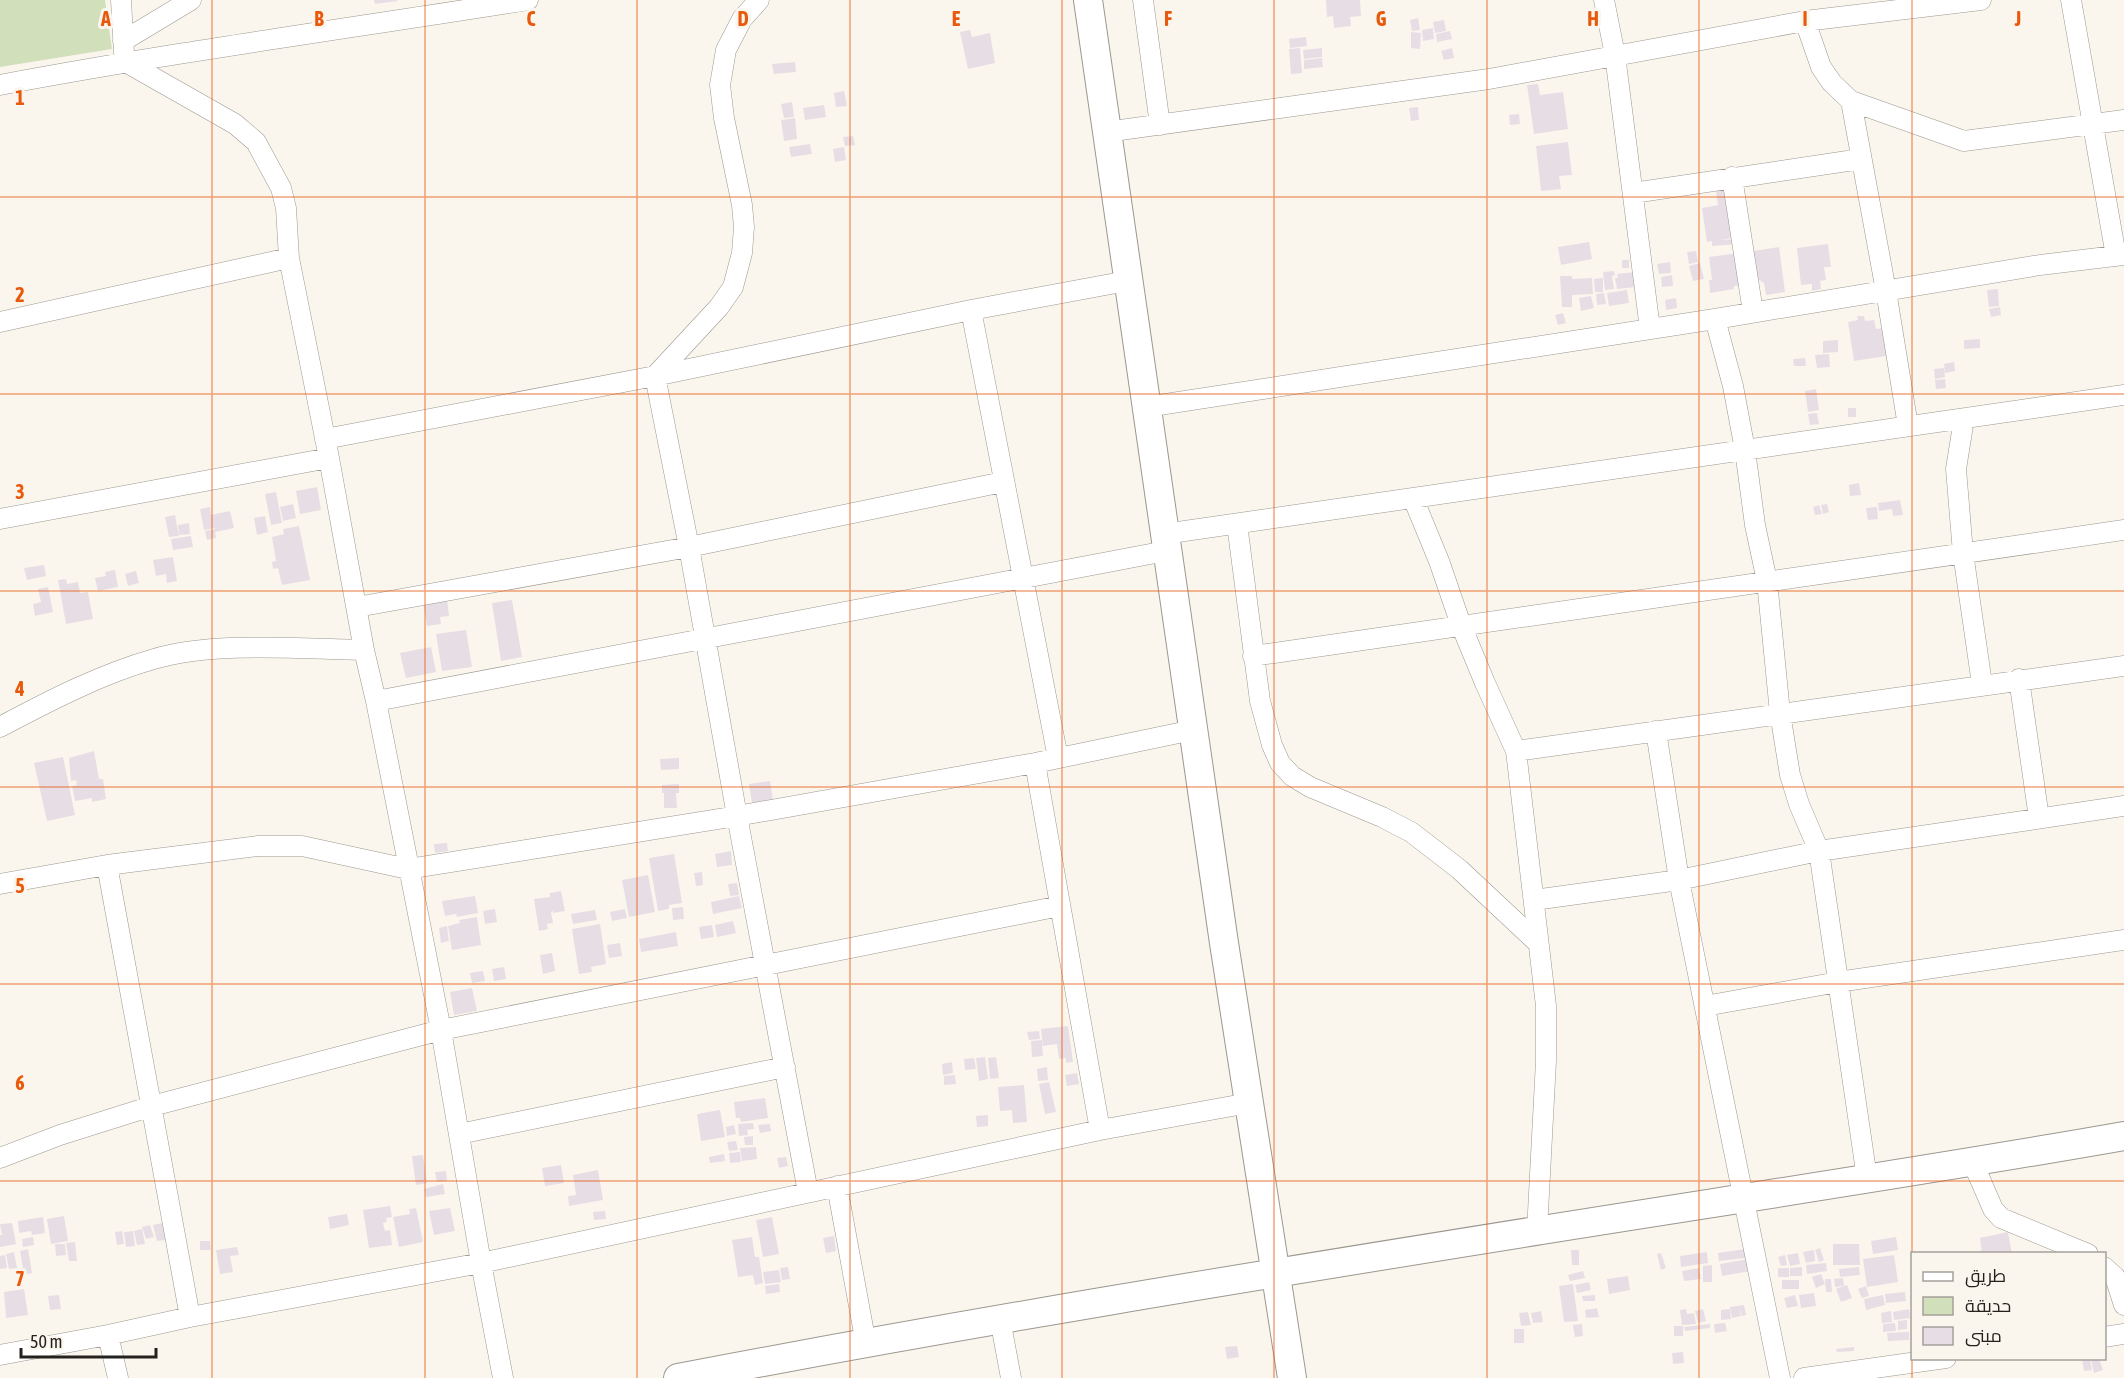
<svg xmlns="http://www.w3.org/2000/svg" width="2124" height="1378" viewBox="0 0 2124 1378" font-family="'Asap Condensed',Cairo,sans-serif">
<rect width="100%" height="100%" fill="#fbf6ed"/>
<path fill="#d2dfbb" d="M0 0H105L112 49 0 67Z"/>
<path fill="#e7dee5" d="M374 0H397V1L375 4Z
M1326 0H1360L1361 16 1350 17 1351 26 1334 28 1333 16 1327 17Z
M1418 18 1420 30 1412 31 1410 20Z
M1444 20 1446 31 1435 33 1433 22Z
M1433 28 1434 39 1423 41 1422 30Z
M970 30 972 37 990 33 995 63 968 69 960 32Z
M1450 31 1452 39 1437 42 1436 34Z
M1411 32 1421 33 1420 49 1411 48Z
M1306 37 1307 46 1290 48 1289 39Z
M1300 48 1302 73 1291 74 1289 49Z
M1322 48V57L1304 59 1303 50Z
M1452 48 1454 58 1444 60 1441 51Z
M1322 58 1323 67 1304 69V60Z
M795 62 796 72 774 74 772 64Z
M1538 84 1540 95 1563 92 1568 129 1534 134 1527 85Z
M844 91 847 106 836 107 834 93Z
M792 102 794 117 784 118 781 104Z
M824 105 826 117 805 120 803 108Z
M1418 107 1419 120 1411 121 1409 108Z
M1519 114 1520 124 1510 125 1509 115Z
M795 118 797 139 784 141 781 120Z
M853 136 855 145 845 146 843 137Z
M1568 142 1572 175 1559 176 1561 189 1541 191 1536 146Z
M810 144 812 154 791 157 789 147Z
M844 147 846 160 835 162 833 149Z
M1732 189 1739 237 1720 240 1737 239 1738 244 1712 246V241L1707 242 1702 208 1718 205 1716 191Z
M1589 242 1592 259 1561 265 1558 247Z
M1828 244 1831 267H1824L1826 280 1820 281 1821 289 1812 291V284L1801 285 1797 248Z
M1779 247 1785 292 1766 295 1764 283 1750 274 1747 252Z
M1696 251 1698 262 1689 264 1687 252Z
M1739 253 1744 285 1734 286V289L1710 293 1709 280H1712L1709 257Z
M1622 260H1629V268H1622Z
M1670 262 1671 273 1659 274 1657 264Z
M1700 263 1704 279 1693 281 1689 266Z
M1614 271 1615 275 1612 276 1614 289 1605 290 1603 272Z
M1635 272 1636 287 1617 289 1615 278H1618L1617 274Z
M1672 275 1673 286 1662 287 1661 277Z
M1560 276H1572V279L1592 278 1593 294 1572 295V307H1562Z
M1603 278V292H1595L1594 279Z
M1998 289 1999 306 1989 307 1987 290Z
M1627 290 1629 303 1609 306 1607 293Z
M1604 293 1606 304 1597 305 1596 294Z
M1591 296 1594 308 1581 311 1579 298Z
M1676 298 1677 308 1666 310 1665 300Z
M2000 307 2001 315 1991 317 1989 309Z
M1563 313 1566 323 1558 325 1555 315Z
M1857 316H1864L1865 321 1874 320 1876 329 1884 328 1886 356 1854 361 1848 322 1858 320Z
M1980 339V348L1964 349V340Z
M1838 340V352L1823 353V341Z
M1829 354 1830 367 1817 368 1815 355Z
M1805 358 1806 366H1794L1793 359Z
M1954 362 1955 371 1945 373 1944 364Z
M1944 368 1945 377 1935 379 1934 369Z
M1945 379 1946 388 1936 389 1935 380Z
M1816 389 1819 410 1808 412 1805 391Z
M1848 408H1856V417H1848Z
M1817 413 1819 424 1810 425 1808 414Z
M1859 483 1861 495 1850 496 1849 485Z
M317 487 321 510 300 514 296 491Z
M276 492 282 523 271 525 265 494Z
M1900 500 1903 515 1893 516 1892 509 1879 511 1878 503Z
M293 504 296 518 283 521 280 507Z
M1827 504 1829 512 1823 514 1821 505Z
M1819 505 1822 514 1815 515 1813 507Z
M210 507 211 515 230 511 234 528 215 532 216 538 207 540 205 531 215 529V528L204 530 200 509Z
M1877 507 1878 519 1868 520 1866 508Z
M175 515 179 536 169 537 165 517Z
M265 516 268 532 257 535 254 518Z
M189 523 190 534 179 535 178 525Z
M299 526 310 580 282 585 278 568 273 569 272 562 276 561 272 537 284 534 283 529Z
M191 536 193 547 173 550 171 539Z
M173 557 177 581 167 583 166 574 156 576 153 560Z
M44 565 46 576 27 580 24 568Z
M115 570 118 587 98 591 95 578 106 576 105 572Z
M136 571 139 583 128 586 125 574Z
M66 579 67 584 78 582 80 593 88 592 93 619 66 624 58 580Z
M48 587 53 612 35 616 33 604 41 602 38 589Z
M447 599 449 616 440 617 441 624 427 626 423 603Z
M512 600 522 657 501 661 492 603Z
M466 630 472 667 442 671 436 634Z
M431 647 436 672 406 678 400 653Z
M94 751 99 779H103L106 799 92 802V798L75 801 72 786 77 785 76 780 71 781 69 758Z
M63 757 75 815 47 821 34 763Z
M679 758V769L661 770 660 759Z
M770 781 773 800 752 803 749 784Z
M679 784V793H676L677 808H664V793H662V785Z
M447 843 448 851 435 853 434 844Z
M731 851 732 865 717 867 715 854Z
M674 854 682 903 669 905V909L658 911 649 858Z
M702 872 703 885 696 886 694 873Z
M648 875 655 912 629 917 622 880Z
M737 883 739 895 730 896 728 884Z
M561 891 565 911 553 913V911L551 912 553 923 547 924 548 929 539 931 534 899 550 897V893Z
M475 896 478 913 457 917 456 914 445 916 442 901Z
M739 896 742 908 713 914 711 902Z
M683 907 684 919 673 920 672 908Z
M495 909 497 922 485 924 483 911Z
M625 909 627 918 612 921 610 912Z
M595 910 597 920 573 924 571 914Z
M477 917 481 945 452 950 448 926 460 923 459 920Z
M733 921 736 933 717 937 715 925Z
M600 924 606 964 591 967 592 972 579 974 572 929Z
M712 925 714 937 701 939 699 927Z
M447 926 449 941 441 943 439 928Z
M676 932 678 946 641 952 639 939Z
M620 943 622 956 609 958 607 945Z
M552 953 555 971 543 974 540 955Z
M504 967 506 979 494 981 492 969Z
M483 971 485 981 472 983 470 973Z
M472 988 477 1011 454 1015 450 992Z
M1068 1026 1073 1062 1066 1063V1058L1059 1059 1057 1044 1043 1046 1041 1029Z
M1039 1031 1040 1039 1029 1040 1027 1032Z
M1042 1040 1043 1056 1032 1057 1031 1041Z
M985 1057 988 1079 979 1081 976 1058Z
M996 1057 999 1078 990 1079 988 1058Z
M974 1058 976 1069 965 1070 964 1059Z
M952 1062 953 1073 943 1075 942 1064Z
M1047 1067 1048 1080 1038 1081 1037 1069Z
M1077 1073 1079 1084 1067 1086 1065 1075Z
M955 1075 956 1084 944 1085V1076Z
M1049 1082 1056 1112 1045 1114 1039 1084Z
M1024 1085 1027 1122 1013 1123 1012 1110 1000 1111 998 1087Z
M765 1098 768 1118 741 1122 740 1118H736L734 1102Z
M720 1110 725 1137 701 1141 697 1114Z
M988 1115V1126L977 1127 976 1116Z
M753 1123 754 1129 747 1130 748 1135 739 1136 738 1124Z
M770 1124 771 1131 760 1133 758 1125Z
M734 1125 736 1134 727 1136 726 1127Z
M753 1136V1145H745L744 1137Z
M736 1141 738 1150 729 1151 727 1142Z
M756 1147 757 1159 742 1161 740 1148Z
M740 1152 741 1162 730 1163 729 1153Z
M724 1154 725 1161 710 1163 709 1157Z
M423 1155 427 1183 416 1185 412 1156Z
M786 1157 788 1166 779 1168 777 1158Z
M561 1165 564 1183 545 1186 542 1168Z
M598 1170 603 1200 569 1206 568 1196 576 1195 573 1175Z
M446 1171 447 1181 437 1182 435 1172Z
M443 1184 445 1194 426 1197 424 1189Z
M390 1206 392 1217 386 1218 387 1222 383 1223 385 1231 390 1230 392 1245 369 1248 363 1210Z
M416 1208 423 1242 399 1247 393 1217 410 1214 409 1209Z
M450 1208 455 1231 434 1235 429 1211Z
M605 1211 606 1219 594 1220 593 1212Z
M347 1214 349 1225 330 1229 328 1217Z
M64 1216 68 1241 51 1244 47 1219Z
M43 1217 45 1233 32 1235 31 1231 19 1233 18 1221Z
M772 1217 779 1254 763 1257 756 1220Z
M12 1223 16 1244 0 1247V1235H2L0 1224Z
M162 1223 166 1240 157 1241 153 1225Z
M150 1225 154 1237 146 1239 142 1227Z
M142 1229 145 1244 137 1245 134 1231Z
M122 1231 124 1244 117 1245 115 1232Z
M133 1231 135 1246 126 1247 124 1232Z
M2008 1232 2012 1254H1982L1980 1238Z
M834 1236 836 1251 826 1253 823 1238Z
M33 1237 34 1245 23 1247 22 1239Z
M752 1237 755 1257H759L763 1283 755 1285 753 1275 738 1277 732 1240Z
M1896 1237 1898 1250 1873 1254 1871 1241Z
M200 1241H210L211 1250H200Z
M75 1242 77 1261H69L66 1243Z
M55 1244H65L66 1255 56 1256Z
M1833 1244H1859L1860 1265H1833Z
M237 1247 239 1255 230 1256 233 1272 220 1274 216 1250Z
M1752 1248 1753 1257 1719 1261 1718 1253Z
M1820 1248 1824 1260 1819 1262 1815 1250Z
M28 1249 32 1273 24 1275 20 1251Z
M1571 1250H1579V1265H1572Z
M1814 1250 1815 1261 1806 1263 1803 1252Z
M14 1252 17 1268 9 1269 6 1254Z
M1707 1252 1708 1263 1681 1267 1680 1256Z
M1661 1253 1666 1268 1661 1270 1657 1254Z
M1798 1253 1800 1264 1790 1266 1787 1255Z
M5 1255 7 1268 0 1269V1256Z
M1785 1255 1787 1265 1781 1266 1778 1257Z
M1894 1255 1898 1282 1867 1287 1863 1259Z
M1754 1258 1756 1270 1722 1276 1720 1264Z
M1826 1263 1827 1271 1807 1274 1806 1265Z
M1712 1265V1282H1703V1266Z
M788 1267 790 1279 782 1280 780 1268Z
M1802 1267V1276H1790V1268Z
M1859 1267 1860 1275 1840 1277 1839 1269Z
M1699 1268 1701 1279 1684 1281 1682 1271Z
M1778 1268H1789V1277H1778Z
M779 1270 781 1282 765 1284 763 1272Z
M1583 1271 1585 1278 1570 1281 1568 1275Z
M1821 1274 1825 1284 1816 1288 1812 1277Z
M1628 1276 1630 1290 1609 1294 1607 1279Z
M1843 1278 1844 1286 1847 1285 1852 1298 1841 1302 1836 1289 1844 1286 1835 1287 1834 1279Z
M1825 1279H1831L1832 1292H1826Z
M1782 1280H1799V1289H1782Z
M1589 1282 1591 1290 1577 1293 1575 1285Z
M779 1284 780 1292 766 1294 765 1286Z
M1573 1284 1578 1321 1564 1322 1559 1286Z
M1866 1286 1869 1296 1862 1298 1858 1289Z
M24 1289 28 1315 6 1318 4 1292Z
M1905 1292 1906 1301 1886 1303 1885 1294Z
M1814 1293 1816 1306 1801 1308 1799 1295Z
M59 1295 61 1309 50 1310 48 1296Z
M1595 1295V1301H1583L1582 1296Z
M1795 1295 1798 1306 1787 1308 1784 1298Z
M1883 1295 1885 1305 1866 1310 1864 1299Z
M1744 1305 1746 1315 1742 1316 1740 1308 1741 1316 1732 1318 1730 1307Z
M1597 1308 1599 1317 1586 1318 1585 1310Z
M1686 1309 1687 1314 1694 1313 1696 1324 1682 1325 1680 1310Z
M1703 1309 1706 1321 1698 1323 1695 1311Z
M1730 1309 1731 1319 1721 1320V1310Z
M1909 1309 1910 1318 1894 1320 1893 1312Z
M1541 1311 1543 1322 1533 1323 1531 1313Z
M1891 1311 1892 1322 1882 1323 1881 1313Z
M1528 1312 1531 1325 1521 1326 1519 1313Z
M1907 1320V1329L1898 1330V1321Z
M1725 1323 1727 1331 1715 1333 1714 1324Z
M1895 1323 1896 1331 1883 1332V1324Z
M1582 1324 1583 1336 1575 1337 1573 1325Z
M1710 1324V1328L1685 1331 1684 1327Z
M1674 1326H1683V1336H1674Z
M1514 1329H1524V1343H1514Z
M1909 1332V1340L1888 1341 1887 1333Z
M1237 1346 1239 1357 1227 1359 1225 1347Z
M1854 1347V1351L1837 1352 1836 1349Z
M1683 1352 1684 1363 1673 1364 1672 1353Z
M2082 1359H2090L2092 1370 2084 1371Z
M2091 1359H2099L2103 1370 2094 1373Z"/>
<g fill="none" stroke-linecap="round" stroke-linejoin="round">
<defs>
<path id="street" d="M121 0 124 53
M759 0 742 19 726 50 720 85 724 118 742 205 744 227 742 253 733 287 719 307 655 376 689 547 737 816 808 1192
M1143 0 1160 125
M1604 0 1615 55 1650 329
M2071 0 2116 256
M1805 21 1821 67 1832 83 1851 101 1964 141 2124 120
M123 41 191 0
M124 61 235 124 256 142 281 188 286 208 289 258 329 458 364 650 376 701 441 1030 481 1263 503 1378
M0 85C175 52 352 28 528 0
M1851 101 1886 291 1908 426
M1106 132 1489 79 1805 21 1981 0
M1732 177 1753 312
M1633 193 1861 159
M971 310 1058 758
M1715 319 1733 386 1745 450 1755 525 1767 581 1780 713 1790 775 1799 804 1819 851 1867 1178
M0 322 289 258
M1146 407 1715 319 2040 265 2124 255
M1964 419 1956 469 1963 553 1982 684
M325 439 655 376 971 310 1127 281
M1413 498 1439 561 1461 625 1485 683 1516 751 1546 1006V1061L1537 1231
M0 519 329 458
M1237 524 1260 701 1272 745 1280 763 1292 776 1310 787 1382 817 1411 832 1459 869 1538 943
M1164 534 2124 395
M357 607 689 547 1003 482
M1253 656 2124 530
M2019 679 2039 818
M376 701 1166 551
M0 727C49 701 101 674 154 659 214 641 301 649 364 650
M1516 751 2124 666
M1035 763 1100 1130
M107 865 190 1317
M0 884 107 865 258 846H302L408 869 737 816 1035 763 1193 730
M1534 900 1679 880 1656 731
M1705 1006 1838 982 2124 940
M459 1134 785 1067
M0 1158 60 1135 152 1106 441 1030 1060 906
M1973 1163 1993 1209 2001 1218 2088 1254
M837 1186 866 1344
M2104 1267 2115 1277 2124 1305
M1000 1319 1011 1378
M108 1335 118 1378
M2104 1337 2124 1334
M0 1355 108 1335 190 1317 481 1263 1100 1130 1249 1103
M1780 1378 1679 880 1819 851 2124 806
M1804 1378 1946 1358"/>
<path id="secondary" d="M1088 0 1224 943 1292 1378
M678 1378C965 1323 1254 1276 1542 1230 1736 1199 1931 1170 2124 1136"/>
</defs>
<use href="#street" stroke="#9c978f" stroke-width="21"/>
<use href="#secondary" stroke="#9c978f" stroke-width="30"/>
<use href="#street" stroke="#fff" stroke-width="20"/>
<use href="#secondary" stroke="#fff" stroke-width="28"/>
</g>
<path fill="none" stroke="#e8590c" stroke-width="1.5" stroke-opacity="0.55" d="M212 0V1378M425 0V1378M637 0V1378M850 0V1378M1062 0V1378M1274 0V1378M1487 0V1378M1699 0V1378M1912 0V1378M0 197H2124M0 394H2124M0 591H2124M0 787H2124M0 984H2124M0 1181H2124"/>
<g font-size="20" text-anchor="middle" font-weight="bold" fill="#e8590c" stroke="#fbf6ed" stroke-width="6" stroke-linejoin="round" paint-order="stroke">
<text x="106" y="26">A</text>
<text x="319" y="26">B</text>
<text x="531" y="26">C</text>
<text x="743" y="26">D</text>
<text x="956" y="26">E</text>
<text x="1168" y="26">F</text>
<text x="1381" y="26">G</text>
<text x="1593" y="26">H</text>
<text x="1805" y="26">I</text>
<text x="2018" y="26">J</text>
<text x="20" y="105">1</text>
<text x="20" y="302">2</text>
<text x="20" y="499">3</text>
<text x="20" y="696">4</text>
<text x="20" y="893">5</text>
<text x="20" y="1090">6</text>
<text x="20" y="1286">7</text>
</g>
<rect x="1911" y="1252" width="195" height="108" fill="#fbf6ed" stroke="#a5a19b" stroke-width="1.5"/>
<rect x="1923" y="1272" width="30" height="9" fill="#ffffff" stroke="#a5a19b" stroke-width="1.5"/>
<text x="1965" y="1282" font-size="18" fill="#24221f">طريق</text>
<rect x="1923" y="1297" width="30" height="18" fill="#d2dfbb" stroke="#a5a19b" stroke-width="1.5"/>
<text x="1965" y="1312" font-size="18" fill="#24221f">حديقة</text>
<rect x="1923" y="1327" width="30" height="18" fill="#e7dee5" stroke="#a5a19b" stroke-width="1.5"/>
<text x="1965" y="1342" font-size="18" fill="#24221f">مبنى</text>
<path d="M21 1348v9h135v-9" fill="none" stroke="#24221f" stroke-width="3"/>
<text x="30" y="1348" font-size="18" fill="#24221f" stroke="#fbf6ed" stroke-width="4.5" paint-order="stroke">50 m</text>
</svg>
